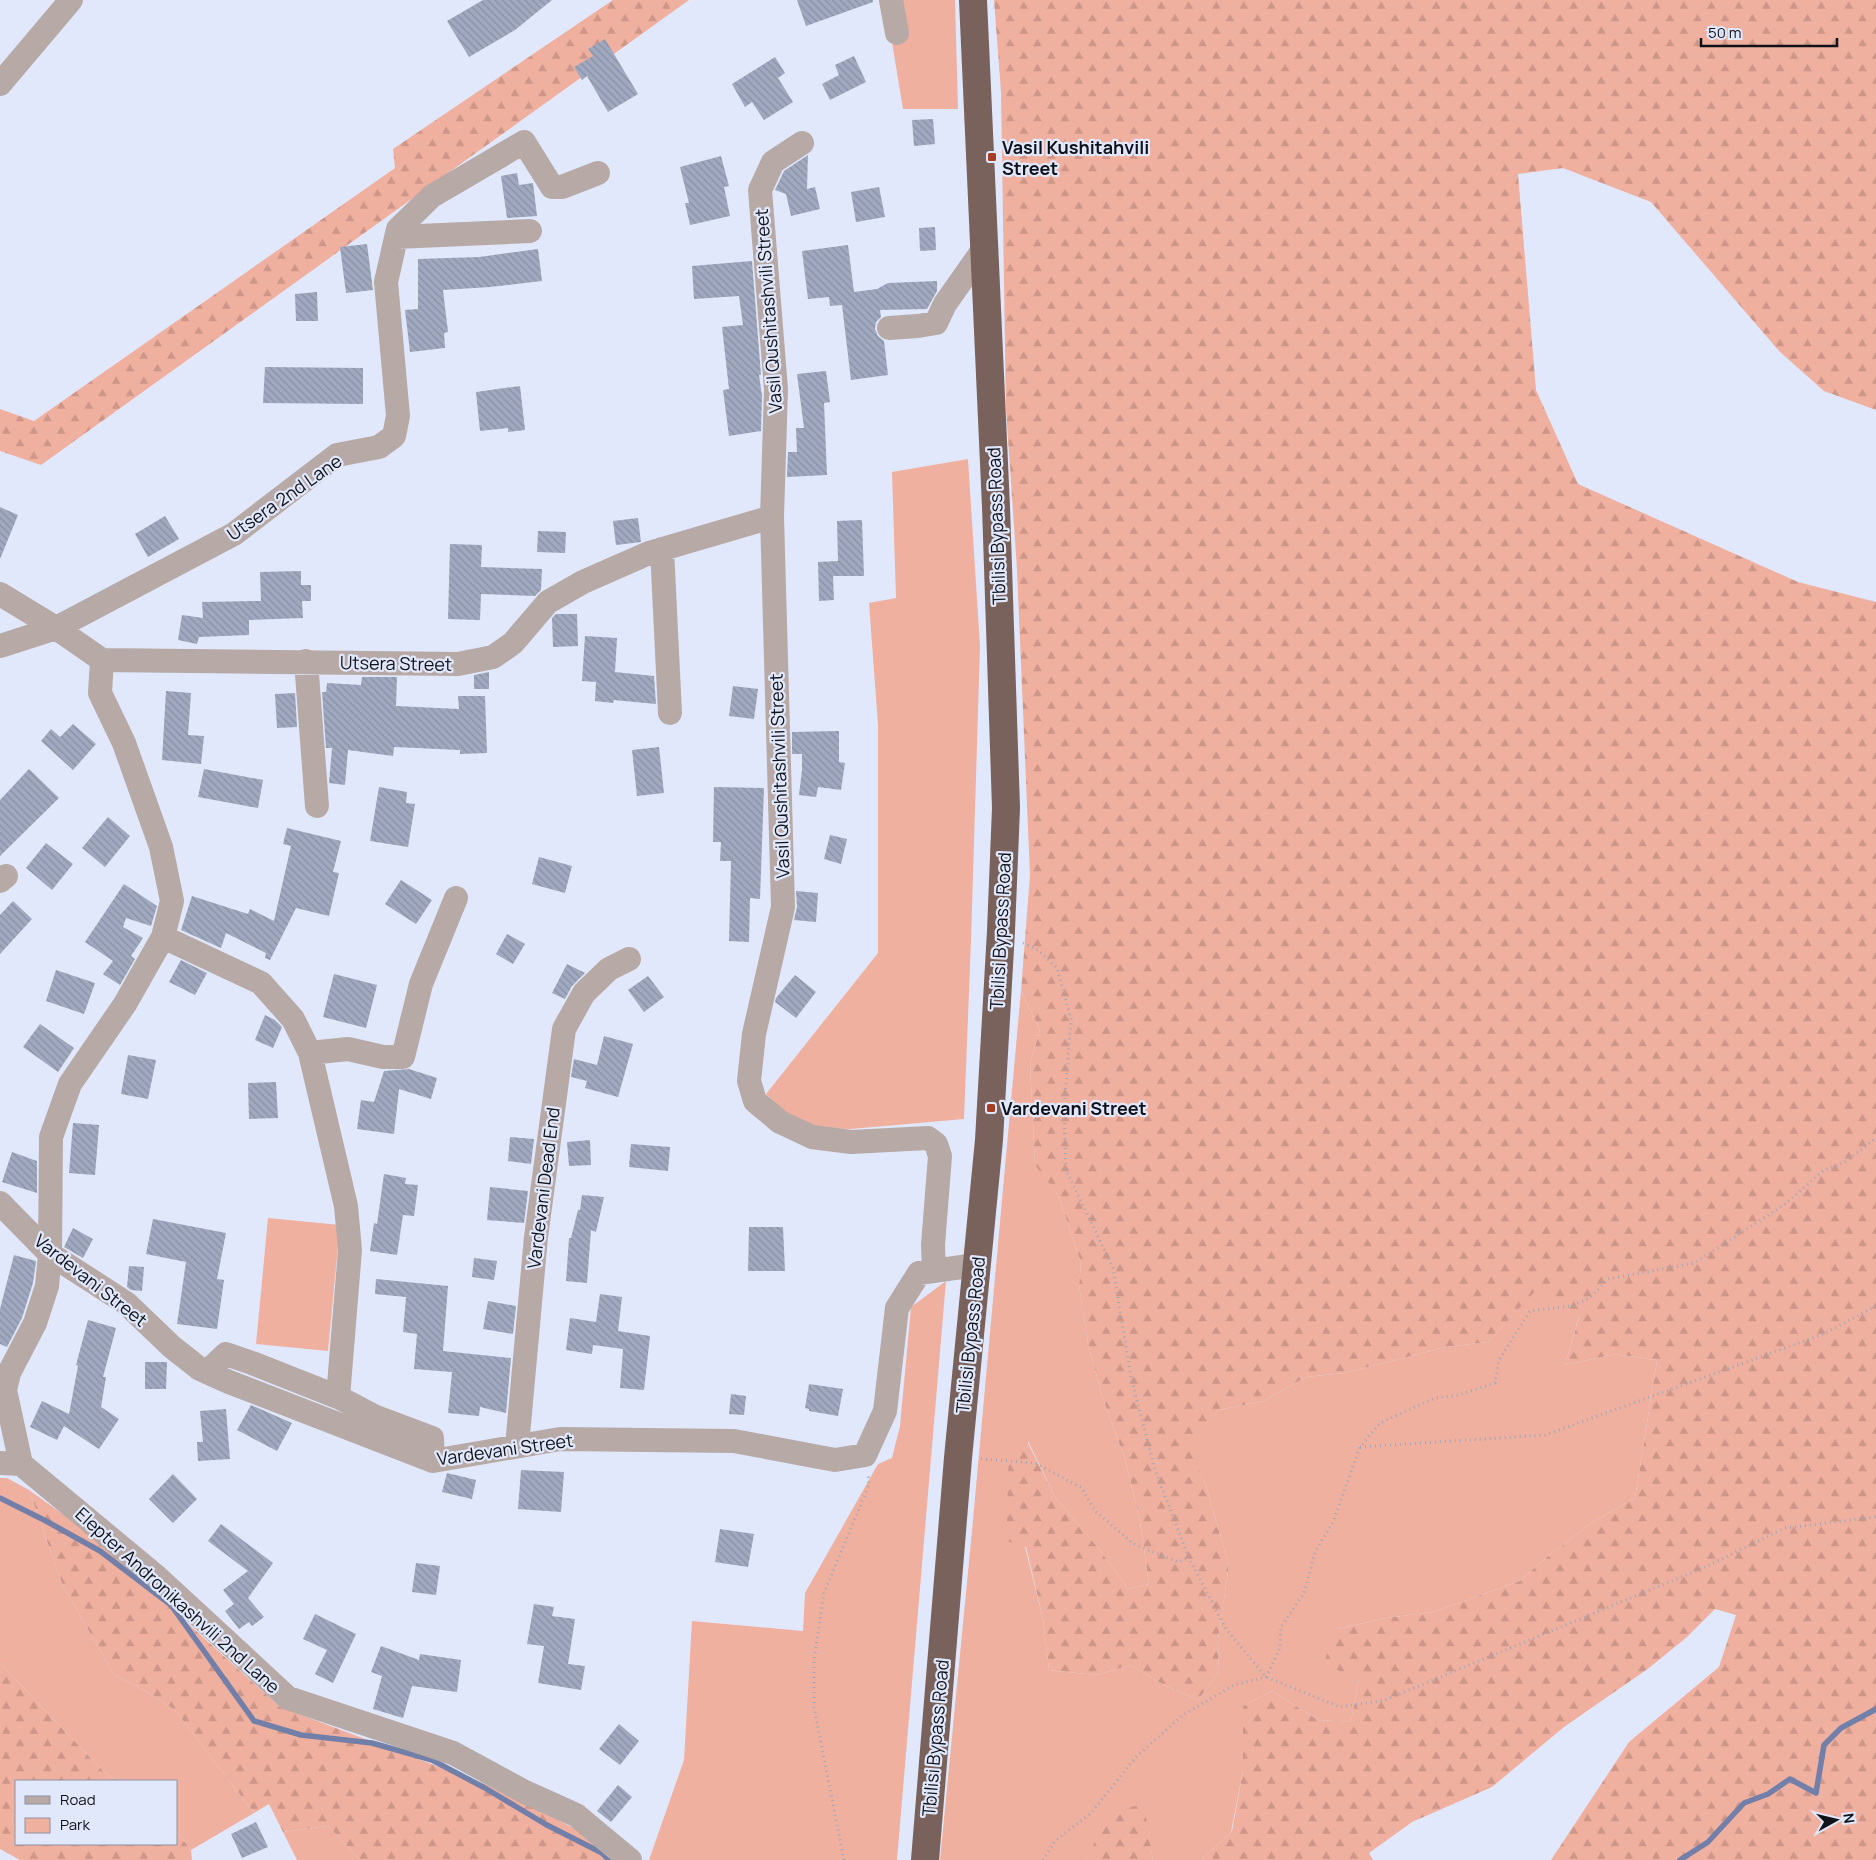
<svg xmlns="http://www.w3.org/2000/svg" width="1876" height="1860" viewBox="0 0 1876 1860" font-family="Manrope,sans-serif">
<defs>
<pattern id="forest-firs" width="22" height="20" patternUnits="userSpaceOnUse" patternTransform="scale(1.25)"><rect width="22" height="20" fill="#f0b09f"/><path d="M5 1l3.5 6h-7zM16 11l3.5 6h-7z" fill="#cd9688"/></pattern>
<pattern id="building-back-hatch" width="6" height="6" patternUnits="userSpaceOnUse" patternTransform="scale(1.25)"><rect width="6" height="6" fill="#a0a9bf"/><path d="M-1 5l2 2M0 0l6 6M5-1l2 2" fill="none" stroke="#8990a4"/></pattern>
</defs>
<rect width="100%" height="100%" fill="#e1e8fb"/>
<path fill="#f0b09f" d="M885 0H955L958 109H903Z
M968 459 980 646 971 941 964 1119 851 1129 812 1128 787 1114 766 1094 878 953V725L869 603 896 598 892 472Z
M1021 991 1040 1030 1030 1063 1035 1164 1059 1197 1081 1263 1079 1285 1088 1344 1103 1399 1125 1459 1140 1522 1149 1584 1128 1589 1100 1550 1055 1497 1028 1441 1025 1547 1043 1619 1049 1670 1096 1675 1131 1665 1162 1684 1198 1700 1219 1672 1218 1639 1229 1565 1206 1486 1187 1444 1219 1410 1264 1401 1306 1377 1344 1373 1446 1347 1488 1342 1539 1286 1579 1316 1565 1365 1615 1354 1657 1360 1635 1498 1594 1521 1546 1558 1520 1581 1433 1612 1386 1618 1338 1629 1359 1679 1351 1722 1318 1720 1272 1691 1243 1706V1771L1231 1832 1202 1860H1153L1143 1804 1086 1860H940L972 1531Z
M268 1218 340 1225 328 1351 256 1344Z
M946 1281 897 1860H649L684 1760 692 1621 803 1631 805 1593 878 1464 892 1458 900 1426 911 1307Z
M0 1478H7L29 1490 63 1586 114 1675 144 1690 175 1710 254 1813 191 1850 176 1831V1781H119L105 1773 0 1663Z
M328 1826 360 1860H297L283 1832Z"/>
<path fill="url(#forest-firs)" d="M613 0H689L41 465 0 451V409L34 421 395 168 393 149Z
M994 0H1876V410L1824 391 1779 351 1651 202 1563 168 1518 174 1536 390 1578 484 1798 582 1876 602V1860H1551L1629 1742 1719 1667 1736 1615 1715 1609 1687 1637 1649 1668 1564 1727 1492 1787 1412 1822 1369 1853 1373 1860H1202L1232 1831 1243 1771V1706L1272 1691 1318 1720 1351 1722 1359 1679 1323 1664 1338 1629 1386 1618 1433 1612 1520 1581 1546 1558 1594 1521 1635 1498 1657 1360 1615 1354 1565 1365 1579 1317 1539 1287 1488 1342 1446 1347 1344 1373 1306 1377 1264 1401 1219 1410 1188 1444 1206 1486 1229 1565 1218 1639 1219 1672 1198 1700 1162 1684 1131 1665 1096 1675 1049 1670 1043 1619 1026 1547 1006 1541 1009 1452 1027 1441 1055 1497 1100 1550 1128 1589 1149 1584 1140 1522 1125 1459 1103 1399 1088 1344 1079 1285 1081 1263 1059 1197 1035 1165 1030 1063 1040 1030 1021 991 1030 875 1017 570 1006 409 1001 92Z
M29 1490 85 1530 280 1707 506 1792 588 1836 615 1860H360L328 1826 283 1832 269 1804 254 1813 175 1710 144 1690 114 1675 63 1586Z
M0 1663 105 1773 119 1781H16V1844H176V1831L191 1850 192 1860H20L0 1849Z
M1144 1804 1153 1860H1086L1110 1812Z"/>
<g fill="none" stroke-linecap="round" stroke-linejoin="round">
<path stroke="#717fa9" stroke-width="5.5" d="M0 1498 46 1521 100 1551 171 1605 254 1721 301 1735 372 1743 432 1760 485 1788 545 1824 602 1853 609 1860
M1680 1860 1708 1842 1744 1803 1768 1794 1790 1779 1816 1793 1824 1745 1841 1728 1876 1709"/>
</g>
<path fill="url(#building-back-hatch)" d="M483 0H552L515 30 469 57 447 21Z
M797 0H873V2L806 26Z
M605 39 638 94 608 112 587 76 582 80 574 67 593 56 588 49Z
M854 56 866 82 830 100 822 84 839 75 835 65Z
M775 57 785 73 778 78 793 102 764 120 752 102 745 107 732 84Z
M933 119 935 144 914 146 912 120Z
M808 155 807 189 815 187 820 209 791 216 786 194 775 190 784 171Z
M721 156 729 186 724 187 730 216 690 225 685 203H689L680 167Z
M517 173 519 185 533 183 537 216 507 218 501 176Z
M879 187 885 217 856 222 851 192Z
M935 227 936 250 920 251 919 228Z
M367 244 373 290 346 293 340 247Z
M848 245 854 292 877 289 888 283 937 281V291L927 309 880 310 881 317 876 322 875 329 878 336 884 341 888 375 851 380 842 305 830 306 829 297 808 299 802 251Z
M538 249 542 281 490 287 443 290 448 332 444 333 445 348 410 352 405 310 418 309V259L479 257Z
M752 261 761 375H759L762 396 761 431 729 436 723 390 729 389 722 327 743 325 739 296 694 299 692 266Z
M317 292 318 321H296L295 294Z
M265 367 363 368V404L263 403Z
M826 371 830 402 824 403 827 475 787 477 788 452H797L796 428H804L797 374Z
M520 386 525 430 508 432V428L480 431 476 392Z
M0 507 18 515 0 559Z
M165 516 179 539 148 557 135 534Z
M638 518 641 542 616 545 613 521Z
M862 520 864 576H833L834 600 819 601 818 562 838 561 837 521Z
M538 531 566 532 565 553 537 552Z
M450 544 482 545 481 567 542 569 541 590 535 596 481 594 480 620 448 619Z
M301 571V585H311V601H302L303 618 249 620V635L199 637 197 644 178 640 182 615 203 618 202 602 261 601 260 572Z
M556 614H577L578 646 553 647 552 618Z
M585 636 617 638 615 672 654 676 656 704 614 700 613 703 595 701 596 682 582 681Z
M489 672V689H474V675Z
M362 677H397L396 706 459 709 458 696H485L487 753 460 754V750L394 747 393 756 348 750 345 785 329 783 332 748H326L322 692H326L327 683 361 685Z
M733 686 758 689 754 719 729 716Z
M166 691 191 693 188 735 204 736 201 764 162 760Z
M295 693 297 727 277 728 275 694Z
M73 724 96 744 73 770 41 741 51 729 60 737Z
M839 731V762L845 763 841 790 818 787 816 797 799 795 802 770V754H792V732Z
M659 747 664 793 637 796 632 750Z
M29 769 59 798 0 856V800Z
M204 769 263 780 258 808 198 797Z
M379 787 407 792 406 803 415 804 408 847 370 841Z
M714 787 764 788 760 899 750 898 749 942 729 941 731 861H720L721 842H713Z
M108 817 130 836 105 867 82 848Z
M287 828 341 841 333 872 339 873 329 916 296 908 270 960 265 958 266 953 226 933 221 948 181 930 192 896 248 914 250 909 274 921 291 846 283 844Z
M830 835 847 839 841 864 824 859Z
M46 843 73 864 52 890 26 868Z
M539 857 572 866 565 893 532 884Z
M401 880 432 900 416 924 385 904Z
M124 884 157 906 151 926 126 918 123 927 143 938 131 956 135 959 120 985 103 974 113 961 85 942Z
M796 891 818 893 816 922 794 920 797 907Z
M13 901 32 919 0 954V915Z
M507 934 525 944 513 964 496 954Z
M181 960 207 973 195 995 169 982Z
M567 964 585 973 572 986 565 999 552 993Z
M56 970 95 983 84 1014 46 1001Z
M334 974 377 985 366 1028 323 1017Z
M795 975 816 992 796 1018 775 1002 776 998Z
M648 976 664 997 644 1012 628 990Z
M265 1015 275 1020 282 1027 273 1048 255 1040Z
M40 1024 74 1048 58 1072 23 1047Z
M604 1036 633 1044 618 1097 585 1088 587 1081 571 1077 574 1059 597 1065Z
M128 1055 156 1060 148 1099 121 1094Z
M409 1069 437 1078 431 1099 399 1089 394 1134 357 1129 361 1100 374 1102 384 1071Z
M276 1082 278 1118 249 1119 248 1083Z
M73 1123 99 1125 95 1175 69 1173Z
M510 1137 534 1139 531 1164 508 1161Z
M590 1140 591 1165 569 1166 567 1142Z
M631 1144 670 1147 668 1171 629 1167Z
M12 1152 37 1161V1193L2 1182Z
M384 1174 406 1178 405 1184 418 1185 414 1216 403 1215 397 1255 370 1251 374 1223 377 1224Z
M490 1187 528 1191 524 1223 487 1220Z
M582 1195 604 1197 596 1232 591 1230 587 1283 566 1281 569 1238H571L578 1210H580Z
M153 1219 226 1233 217 1279 224 1280 217 1329 177 1324 186 1262 146 1254Z
M749 1227H783L785 1271H748Z
M73 1228 93 1239 83 1258 64 1247Z
M14 1255 36 1261 33 1283 22 1318 7 1347 0 1344V1309Z
M474 1258 497 1261 494 1280 472 1277Z
M129 1266 144 1267 142 1291 131 1290 127 1287Z
M376 1279 448 1286 443 1351 511 1358 506 1413 480 1407 479 1416 448 1413 452 1372 414 1369 417 1334 403 1332 406 1297 375 1294Z
M600 1294 622 1297 618 1331 650 1336 644 1390 620 1388 623 1349 593 1345 592 1354 566 1350 570 1318 596 1322Z
M488 1301 516 1306 513 1334 483 1329Z
M88 1320 116 1328 103 1377H106L101 1407 119 1419 99 1449 64 1426 57 1440 30 1427 42 1401 69 1414 78 1366 76 1365Z
M145 1362H167L166 1389H145Z
M809 1384 843 1389 838 1416 809 1411V1409L805 1408Z
M731 1394 746 1396 744 1415 729 1414Z
M251 1405 292 1423 277 1451 237 1430Z
M226 1409 230 1459 198 1461 197 1442H203L200 1411Z
M521 1470 564 1472 561 1512 518 1509Z
M447 1473 476 1480 472 1499 442 1492Z
M173 1474 197 1499 173 1523 149 1499Z
M221 1524 273 1563 248 1598 264 1617 252 1626 249 1622 239 1629 225 1611 234 1604 223 1590 248 1571 208 1541Z
M720 1529 754 1534 748 1567 715 1562Z
M416 1563 440 1566 436 1595 412 1592Z
M534 1604 554 1607 552 1616 575 1619 568 1664 585 1666 581 1690 538 1683 544 1646 527 1644Z
M315 1614 356 1634 333 1683 315 1674 327 1650 303 1639Z
M381 1646 419 1660 420 1654 461 1660 457 1692 412 1686 403 1718 373 1709 382 1676 371 1672Z
M619 1724 639 1741 620 1765 599 1749Z
M618 1785 632 1797 611 1822 597 1811Z
M256 1822 268 1847 242 1858 231 1834Z"/>
<g fill="none" stroke-linecap="round" stroke-linejoin="round">
<path stroke="#a0a6b5" stroke-width="3" stroke-dasharray="1 4" stroke-linecap="butt" d="M1023 943 1038 950 1057 968 1071 1019 1064 1112 1066 1170 1113 1268 1131 1377 1155 1470 1189 1558 1226 1629 1266 1677 1340 1707 1385 1700 1703 1568 1785 1528 1876 1517
M1360 1447 1545 1435 1824 1334 1876 1306
M981 1459 1035 1463 1082 1488 1095 1511 1134 1544 1178 1562 1189 1558
M844 1860 814 1707V1660L824 1593 869 1485 868 1474
M1043 1860 1055 1841 1091 1813 1136 1757 1183 1715 1234 1685 1266 1677 1280 1648 1281 1627 1304 1593 1315 1552 1333 1522 1360 1447 1380 1423 1435 1398 1459 1395 1495 1383 1499 1360 1530 1311 1571 1306 1590 1298 1608 1279 1694 1263 1784 1205 1824 1170 1844 1163 1876 1138"/>
<path stroke="#b6a9a6" stroke-width="24" d="M891 0 897 33
M0 84 71 0
M802 143 773 162 760 190 776 389 772 517 783 907 754 1034 749 1081 755 1101 780 1122 812 1137 851 1142 928 1138 936 1144 940 1156 933 1245 934 1271
M396 237 530 231
M889 328 918 326 936 323 945 304 985 247
M662 549 670 713
M0 594 56 628 102 660 458 664 493 657 513 643 548 602 583 582 649 553 772 517
M0 646 56 628 234 534 337 455 379 447 394 436 398 416 386 282 398 229 432 196 524 142 552 187H562L598 173
M306 661 317 806
M0 881 6 876
M163 937 261 983 293 1019 310 1053 346 1206 350 1250 338 1397
M310 1053 348 1049 383 1057H403L421 984 456 898
M0 1203 50 1254 126 1303 172 1347 200 1369 229 1382 433 1461 560 1439 734 1441 835 1460 865 1455 885 1411 897 1308 919 1273 976 1265
M207 1372 226 1354 252 1363 338 1397 376 1417 432 1438 433 1461
M517 1446 536 1237 564 1029 584 993 609 969 629 959
M0 1463 21 1464 157 1577 288 1698 453 1753 525 1792 576 1815 630 1860
M21 1464 5 1390 9 1373 35 1323 47 1286 50 1254 51 1137 70 1084 125 1004 163 937 172 901 161 847 124 743 100 693 102 660"/>
<path stroke="#7a625c" stroke-width="28" d="M925 1860 958 1458 989 1140 1001 931 1006 808 996 507 973 0"/>
</g>
<g fill="#a73e24" stroke="#e1e8fb" stroke-width="2">
<rect x="987" y="152" width="10" height="10" rx="2.5"/>
<rect x="986" y="1103" width="10" height="10" rx="2.5"/>
</g>
<g text-anchor="middle" dominant-baseline="central" stroke-width="4.5" stroke-linejoin="round" paint-order="stroke">
<g font-size="18" font-weight="bold" fill="#10121a" stroke="#e1e8fb" text-anchor="start">
<text x="1002" y="147">Vasil Kushitahvili<tspan x="1002" dy="21">Street</tspan></text>
<text x="1001" y="1108">Vardevani Street</text>
</g>
<g font-size="18" fill="#10121a" stroke="#e1e8fb">
<text transform="translate(768 311) rotate(-94)">Vasil Qushitashvili Street</text>
<text transform="translate(284 497) rotate(-35)">Utsera 2nd Lane</text>
<text transform="translate(996 526) rotate(-92)">Tbilisi Bypass Road</text>
<text transform="translate(396 663) rotate(1)">Utsera Street</text>
<text transform="translate(779 776) rotate(-92)">Vasil Qushitashvili Street</text>
<text transform="translate(1000 931) rotate(-87)">Tbilisi Bypass Road</text>
<text transform="translate(543 1188) rotate(-83)">Vardevani Dead End</text>
<text transform="translate(91 1280) rotate(38)">Vardevani Street</text>
<text transform="translate(970 1335) rotate(-84)">Tbilisi Bypass Road</text>
<text transform="translate(505 1449) rotate(-8)">Vardevani Street</text>
<text transform="translate(178 1600) rotate(42)">Elepter Andronikashvili 2nd Lane</text>
<text transform="translate(935 1738) rotate(-85)">Tbilisi Bypass Road</text>
</g>
</g>
<rect x="15" y="1780" width="162" height="65" fill="#e1e8fb" stroke="#8d92a1"/>
<rect x="25" y="1796" width="25" height="8" fill="#b6a9a6" stroke="#8d92a1"/>
<text x="60" y="1805" font-size="15" fill="#10121a">Road</text>
<rect x="25" y="1818" width="25" height="15" fill="#f0b09f" stroke="#8d92a1"/>
<text x="60" y="1830" font-size="15" fill="#10121a">Park</text>
<g transform="translate(1836 1820) rotate(82)" stroke="#e1e8fb" stroke-width="4" paint-order="stroke">
<path d="M0-4L9 19L0 12L-9 19Z" fill="#10121a"/>
<text y="-8" font-size="14" font-weight="bold" text-anchor="middle" fill="#10121a">N</text>
</g>
<path d="M1701 38v8h136v-8" fill="none" stroke="#10121a" stroke-width="2.5"/>
<text x="1708" y="38" font-size="15" fill="#10121a" stroke="#e1e8fb" stroke-width="4" paint-order="stroke">50 m</text>
</svg>
